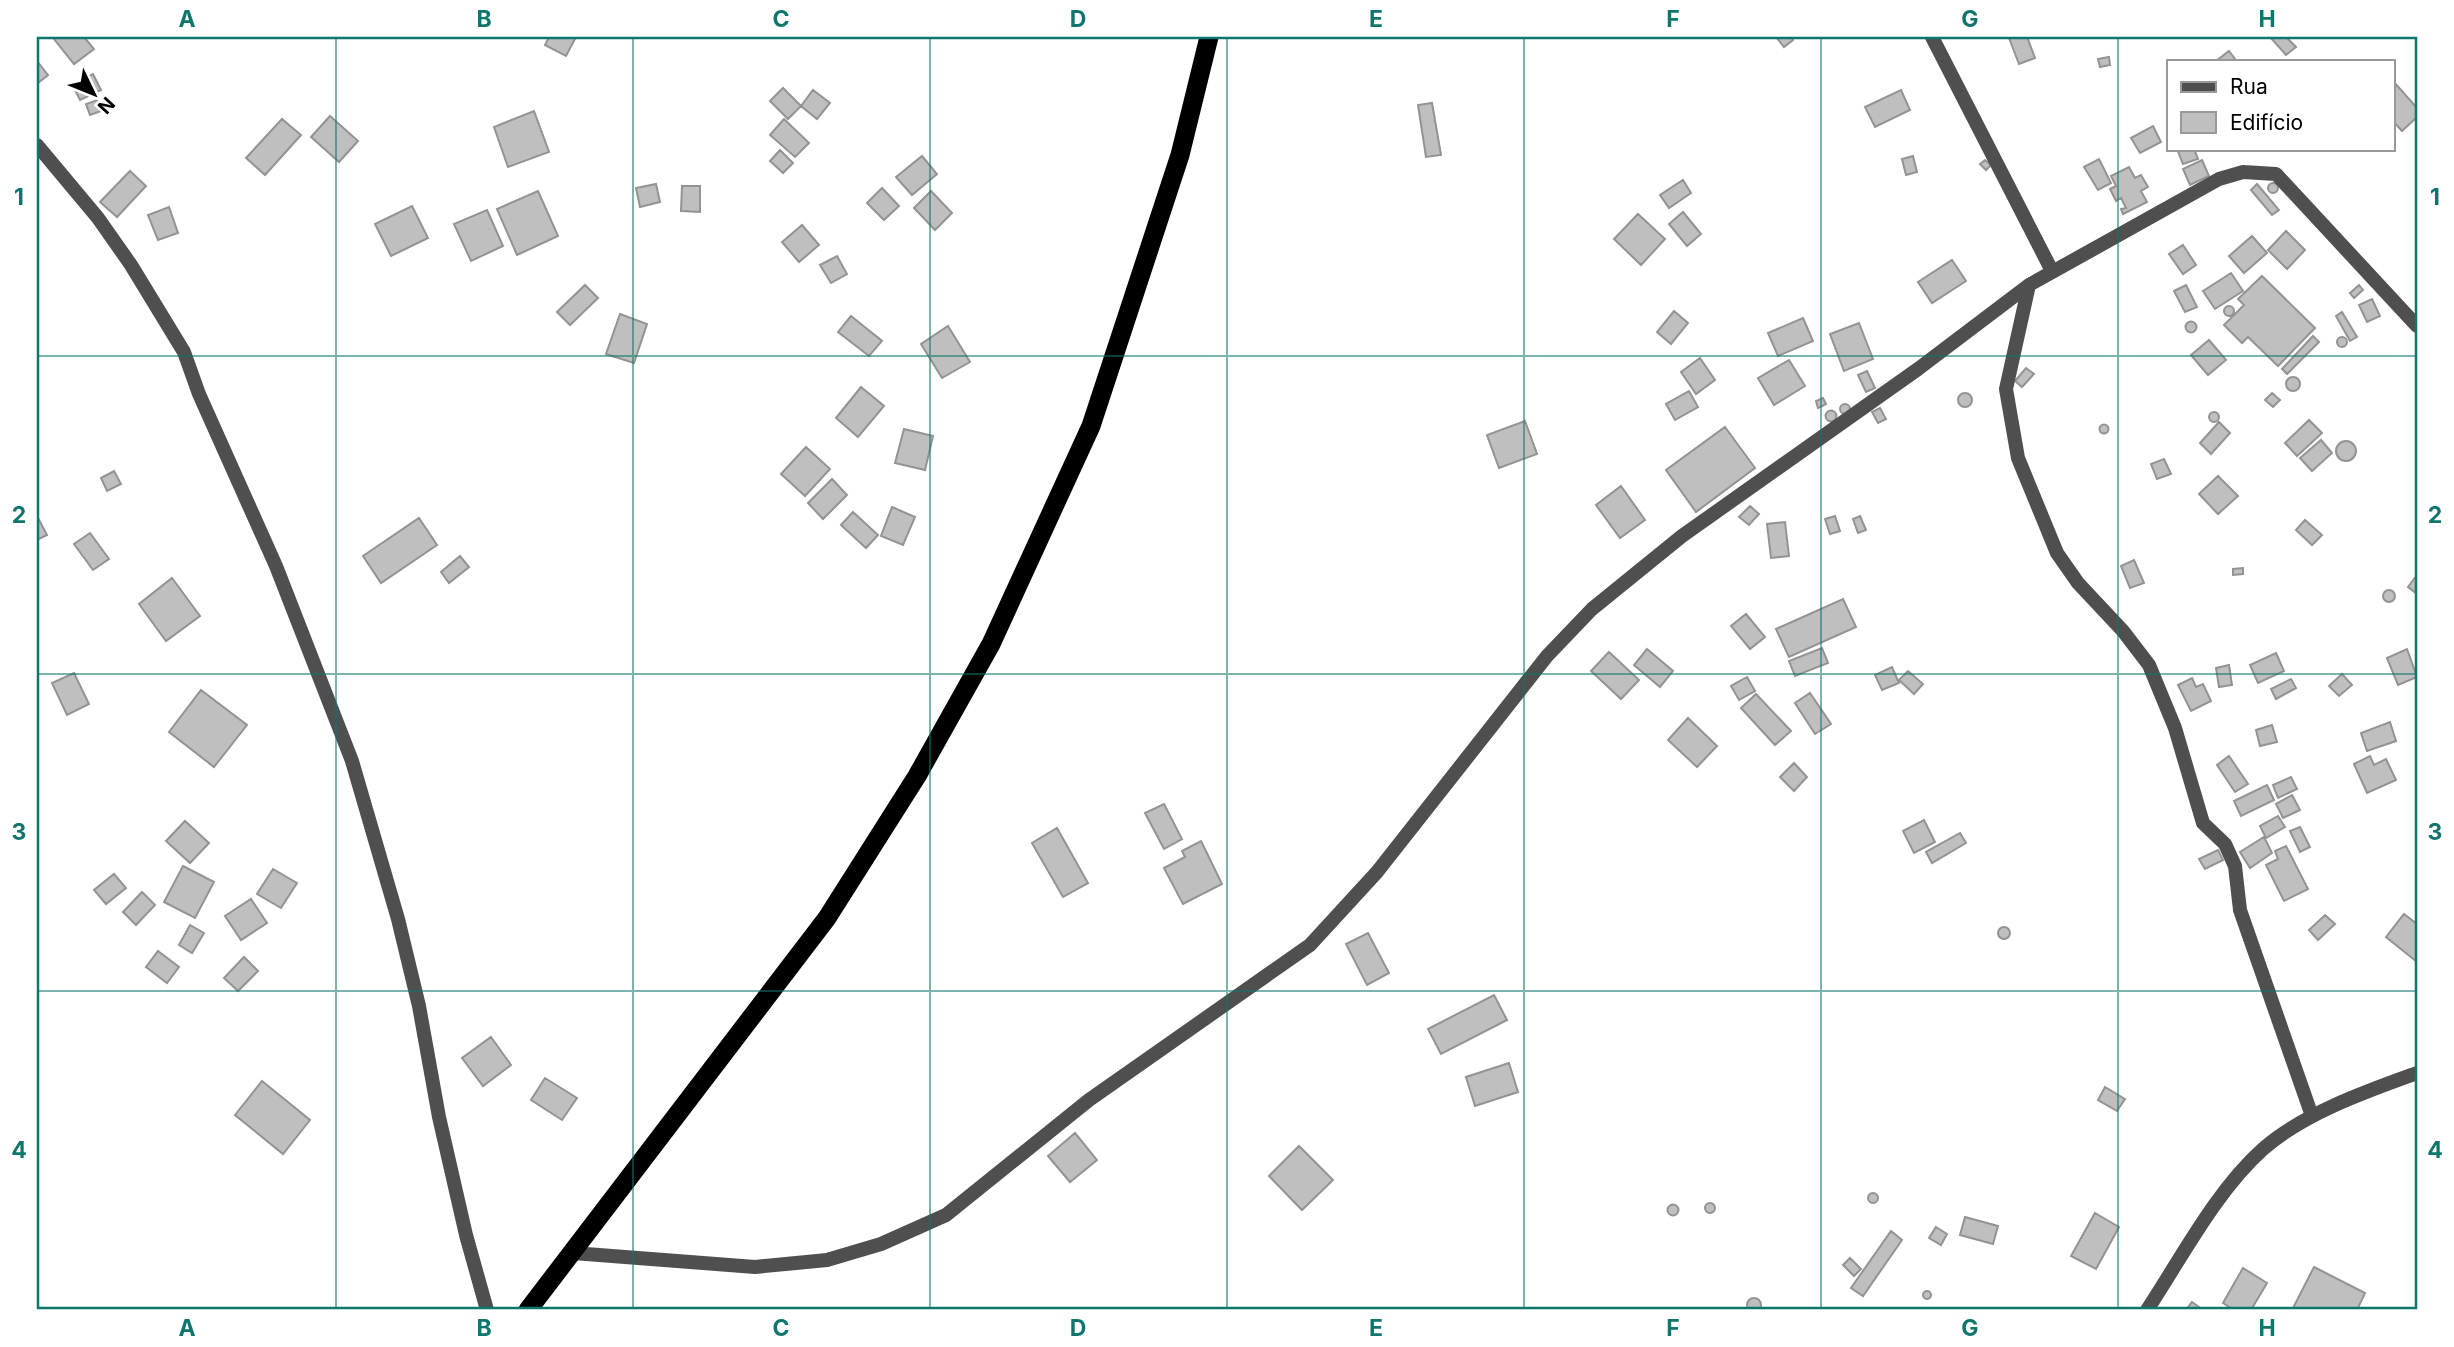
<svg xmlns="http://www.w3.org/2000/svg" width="2454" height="1347" viewBox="0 0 2454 1347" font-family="Inter,sans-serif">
<rect width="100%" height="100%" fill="#fff"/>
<path fill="#bfbfbf" stroke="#939393" stroke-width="2" d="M57 37H84L94 49 74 64 54 39Z
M549 37H576L566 56 545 45Z
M1776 37H1791L1793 40 1784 47Z
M2013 37H2027L2035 58 2019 64 2009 38Z
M2270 37H2286L2296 47 2286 55Z
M2229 51 2235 59 2233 61H2216Z
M2109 57 2110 65 2100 67 2098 59Z
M37 61 48 75 37 84Z
M93 74 101 90 80 100 72 84Z
M2393 81 2417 108V117L2402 131 2393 121Z
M783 88 801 106 788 119 770 101Z
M813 90 830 103 817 119 801 106Z
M1901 90 1910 110 1875 127 1865 107Z
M103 98 107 109 90 115 86 104Z
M1432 103 1441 155 1426 157 1418 105Z
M534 111 549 152 508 167 494 127Z
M330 116 358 141 339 162 311 137Z
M282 119 301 135 265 175 246 158Z
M784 119 809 143 795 157 770 135Z
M2153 126 2161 142 2140 153 2131 138Z
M2177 149H2194L2198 159 2183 164Z
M780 150 793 163 783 173 770 161Z
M922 156 937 174 912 195 896 177Z
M1913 156 1917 172 1906 175 1902 159Z
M2099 159 2111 183 2098 190 2084 167Z
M1985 160 1991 165 1986 170 1980 164Z
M2202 160 2209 176 2190 185 2183 169Z
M2129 167 2135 178 2141 175 2148 187 2141 191 2147 202 2123 214 2121 209 2126 208 2121 198 2116 201 2110 189 2116 186 2111 176Z
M130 171 146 186 117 217 100 202Z
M1683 180 1691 193 1669 208 1660 195Z
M2268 188a5 5 0 1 1 10 0a5 5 0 1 1-10 0Z
M656 184 660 202 640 207 636 188Z
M2257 184 2279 210 2272 215 2251 190Z
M682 186H700V212L681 211Z
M882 188 899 206 884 220 867 203Z
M538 191 558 236 517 255 497 209Z
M931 191 952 213 935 230 914 208Z
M412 206 428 238 391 256 375 224Z
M169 207 178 233 158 240 148 215Z
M487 210 503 246 471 261 454 224Z
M1683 212 1701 234 1687 246 1669 224Z
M1638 214 1665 239 1641 265 1614 239Z
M802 225 819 245 799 262 782 242Z
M2286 231 2305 250 2287 269 2268 250Z
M2252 236 2267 253 2244 273 2229 256Z
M2183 245 2196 265 2183 274 2169 254Z
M837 256 847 274 831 283 820 265Z
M1952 260 1966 281 1932 303 1918 282Z
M2231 273 2243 291 2215 309 2203 291Z
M2262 276 2315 328 2278 366 2248 337 2242 343 2224 325 2244 305 2238 299Z
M585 285 598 298 570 325 557 312Z
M2186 285 2197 307 2185 312 2174 291Z
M2359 285 2363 290 2354 298 2350 293Z
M2372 299 2380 316 2367 322 2359 305Z
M2224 311a5 5 0 1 1 10 0a5 5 0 1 1-10 0Z
M1674 311 1688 323 1671 344 1657 332Z
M2342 312 2357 337 2350 341 2336 316Z
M620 314 647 324 634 363 606 354Z
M851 316 882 341 869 356 838 332Z
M1803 318 1813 341 1778 356 1768 333Z
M2185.5 327a5.5 5.5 0 1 1 11 0a5.5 5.5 0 1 1-11 0Z
M1859 323 1873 359 1844 371 1830 334Z
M948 326 970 362 942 378 921 344Z
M2313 336 2319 342 2287 374 2282 369Z
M2337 342a5 5 0 1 1 10 0a5 5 0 1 1-10 0Z
M2209 340 2226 360 2208 375 2191 355Z
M1700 358 1715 380 1696 394 1681 372Z
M1789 360 1805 386 1774 405 1758 378Z
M2026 368 2034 374 2022 387 2015 381Z
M1867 371 1875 388 1866 392 1858 375Z
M2286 384a7 7 0 1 1 14 0a7 7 0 1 1-14 0Z
M861 387 884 406 858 437 836 418Z
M1689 391 1698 407 1675 420 1666 404Z
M2272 393 2280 400 2273 407 2265 400Z
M1958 400a7 7 0 1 1 14 0a7 7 0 1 1-14 0Z
M1823 398 1826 404 1818 408 1816 401Z
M1840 409a5 5 0 1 1 10 0a5 5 0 1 1-10 0Z
M1880 408 1886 419 1878 423 1872 412Z
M1825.5 416a5.5 5.5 0 1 1 11 0a5.5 5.5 0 1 1-11 0Z
M2209 417a5 5 0 1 1 10 0a5 5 0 1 1-10 0Z
M2309 420 2322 433 2297 456 2285 443Z
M1525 421 1537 454 1499 468 1487 435Z
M2219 422 2230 433 2211 454 2200 443Z
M2099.5 429a4.5 4.5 0 1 1 9 0a4.5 4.5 0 1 1-9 0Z
M1725 427 1755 468 1696 512 1666 470Z
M904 429 933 436 925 470 895 463Z
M2321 440 2332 453 2312 471 2300 458Z
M2336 451a10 10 0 1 1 20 0a10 10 0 1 1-20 0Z
M806 447 830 469 805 496 781 474Z
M2164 459 2171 474 2157 479 2151 464Z
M114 471 121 484 107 491 101 478Z
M2218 476 2238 496 2218 514 2199 494Z
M832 479 847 495 823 519 808 503Z
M1621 486 1645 520 1620 538 1596 505Z
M1750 506 1759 514 1749 525 1739 517Z
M892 507 915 517 903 545 881 536Z
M853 512 878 535 866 548 841 525Z
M37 516 47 535 37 540Z
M1835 516 1840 531 1830 534 1825 519Z
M1860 516 1866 530 1858 533 1853 519Z
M419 518 437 545 381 583 363 556Z
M2305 520 2322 535 2312 545 2296 530Z
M1785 522 1789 556 1771 558 1767 524Z
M90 533 109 559 93 570 74 544Z
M460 556 469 567 449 583 441 572Z
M2134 560 2144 583 2130 588 2121 566Z
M2243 568V574L2233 575V569Z
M2417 575V594L2408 587Z
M172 578 200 616 166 641 139 604Z
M2383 596a6 6 0 1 1 12 0a6 6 0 1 1-12 0Z
M1843 599 1856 627 1789 657 1776 629Z
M1746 614 1765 637 1750 649 1731 626Z
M1822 648 1828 663 1795 676 1789 661Z
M1647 649 1673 671 1660 687 1634 665Z
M2407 649 2417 677 2398 685 2387 658Z
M1609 652 1639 680 1621 699 1591 671Z
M2276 653 2284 671 2258 683 2250 665Z
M2229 665 2232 685 2219 687 2216 668Z
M1892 667 1899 683 1882 690 1875 675Z
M1908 671 1923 684 1914 694 1899 680Z
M74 673 89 704 67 715 52 683Z
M2342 674 2352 685 2339 696 2329 686Z
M1747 677 1755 691 1739 700 1731 686Z
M2192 678 2196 687 2203 684 2211 701 2191 711 2178 685Z
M2291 679 2296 688 2276 699 2271 689Z
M201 690 247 725 214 767 169 732Z
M1810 693 1831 724 1815 734 1795 703Z
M1756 694 1791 731 1775 745 1741 708Z
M1688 718 1717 746 1697 767 1668 740Z
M2390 722 2396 741 2367 751 2361 733Z
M2272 725 2277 742 2260 746 2256 730Z
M2229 756 2248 784 2235 792 2217 765Z
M2370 756 2374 765 2386 759 2396 780 2367 793 2354 764Z
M1794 763 1807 777 1794 791 1780 777Z
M2291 777 2297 789 2278 798 2273 785Z
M2267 785 2274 800 2241 816 2234 801Z
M2292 795 2300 810 2283 818 2276 804Z
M1164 804 1182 839 1164 849 1145 813Z
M2278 816 2285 827 2266 838 2260 826Z
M1924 820 1935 842 1914 853 1903 831Z
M185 821 209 843 190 863 166 841Z
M2300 827 2310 847 2300 852 2290 831Z
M1057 828 1088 883 1063 897 1032 843Z
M1960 833 1966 843 1932 863 1926 852Z
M2264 837 2272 853 2250 868 2240 852Z
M1201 841 1222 884 1183 904 1164 868 1185 857 1182 851Z
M2286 846 2308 889 2284 901 2266 865 2278 859 2275 851Z
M2218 850 2223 860 2205 869 2199 859Z
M183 866 214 882 195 918 164 902Z
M273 869 297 883 281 908 257 894Z
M114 874 126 888 106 904 94 890Z
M142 892 155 905 136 925 123 912Z
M251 899 267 923 241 940 225 916Z
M2404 914 2417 924V962L2386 937Z
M2325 915 2335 924 2318 940 2309 930Z
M190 925 204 933 192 953 179 945Z
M1998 933a6 6 0 1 1 12 0a6 6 0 1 1-12 0Z
M1368 933 1389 973 1367 985 1346 944Z
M158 951 179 967 167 983 146 967Z
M244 957 258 971 238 991 224 978Z
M1494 995 1507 1020 1441 1054 1428 1029Z
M491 1037 511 1065 483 1086 462 1058Z
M1509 1063 1518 1092 1475 1106 1466 1077Z
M545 1078 577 1098 562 1120 531 1100Z
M262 1081 310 1120 283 1154 235 1115Z
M2105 1087 2125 1099 2117 1111 2098 1100Z
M1075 1133 1097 1160 1070 1182 1048 1156Z
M1299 1146 1333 1180 1302 1210 1269 1176Z
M1868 1198a5 5 0 1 1 10 0a5 5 0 1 1-10 0Z
M1705 1208a5 5 0 1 1 10 0a5 5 0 1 1-10 0Z
M1667.5 1210a5.5 5.5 0 1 1 11 0a5.5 5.5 0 1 1-11 0Z
M2095 1213 2119 1227 2096 1269 2071 1256Z
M1965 1217 1998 1226 1993 1244 1960 1235Z
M1936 1227 1947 1234 1941 1245 1929 1238Z
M1891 1231 1902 1240 1863 1296 1851 1288Z
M1850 1258 1861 1269 1854 1276 1843 1265Z
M2314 1267 2365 1293 2357 1310H2292Z
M2243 1268 2267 1283 2251 1310H2234L2223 1303Z
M1923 1295a4 4 0 1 1 8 0a4 4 0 1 1-8 0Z
M1747 1305a7 7 0 1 1 14 0a7 7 0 1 1-14 0Z
M2192 1302 2203 1310H2186Z"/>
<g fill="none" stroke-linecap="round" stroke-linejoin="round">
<path stroke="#4f4f4f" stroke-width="14" d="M1932 37 2052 271
M37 145 98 218 131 265 184 352 199 394 276 566 352 761 398 919 419 1006 439 1117 466 1235 487 1310
M2029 285 2006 389 2018 458 2057 553 2078 583 2123 631 2149 665 2175 728 2203 823 2225 844 2235 866 2240 910 2312 1116
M573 1253 755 1267 827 1260 881 1244 946 1215 1089 1100 1310 945 1377 872 1547 656 1592 609 1682 536 1918 369 2029 285 2219 179 2243 172 2276 174 2417 326
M2147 1310C2182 1257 2216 1191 2263 1149 2304 1113 2367 1091 2417 1073"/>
<path stroke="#000" stroke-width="19" d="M528 1310 827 918 917 776 991 644 1091 426 1180 155 1209 37"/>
</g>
<path fill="none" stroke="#0f766e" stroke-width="2" stroke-opacity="0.55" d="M336 37V1310M633 37V1310M930 37V1310M1227 37V1310M1524 37V1310M1821 37V1310M2118 37V1310M37 356H2417M37 674H2417M37 991H2417"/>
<rect width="2454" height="1347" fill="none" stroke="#ffffff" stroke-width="77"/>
<rect x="2167" y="60" width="228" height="91" fill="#ffffff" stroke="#999999" stroke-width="2"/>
<rect x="2181" y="82" width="35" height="10" fill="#4f4f4f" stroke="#999999" stroke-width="2"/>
<text x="2230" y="94" font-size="21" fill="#000000">Rua</text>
<rect x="2181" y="112" width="35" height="21" fill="#bfbfbf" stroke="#999999" stroke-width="2"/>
<text x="2230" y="130" font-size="21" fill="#000000">Edifício</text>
<g transform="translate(94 94) rotate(133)" stroke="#ffffff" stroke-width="5" paint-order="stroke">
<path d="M0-5L12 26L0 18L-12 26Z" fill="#000000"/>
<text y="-10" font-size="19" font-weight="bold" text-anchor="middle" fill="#000000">N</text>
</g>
<rect x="38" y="38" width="2378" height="1270" fill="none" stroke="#0f766e" stroke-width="2.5"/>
<g font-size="23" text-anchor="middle" font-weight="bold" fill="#0f766e">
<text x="187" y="27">A</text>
<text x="484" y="27">B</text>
<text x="781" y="27">C</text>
<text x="1078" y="27">D</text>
<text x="1376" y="27">E</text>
<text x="1673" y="27">F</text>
<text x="1970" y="27">G</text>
<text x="2267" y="27">H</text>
<text x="19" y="205">1</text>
<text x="2435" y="205">1</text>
<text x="19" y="523">2</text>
<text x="2435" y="523">2</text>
<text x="19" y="840">3</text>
<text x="2435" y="840">3</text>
<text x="19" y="1158">4</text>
<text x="2435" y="1158">4</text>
<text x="187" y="1336">A</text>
<text x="484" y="1336">B</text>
<text x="781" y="1336">C</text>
<text x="1078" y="1336">D</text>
<text x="1376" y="1336">E</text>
<text x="1673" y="1336">F</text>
<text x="1970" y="1336">G</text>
<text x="2267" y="1336">H</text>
</g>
</svg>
